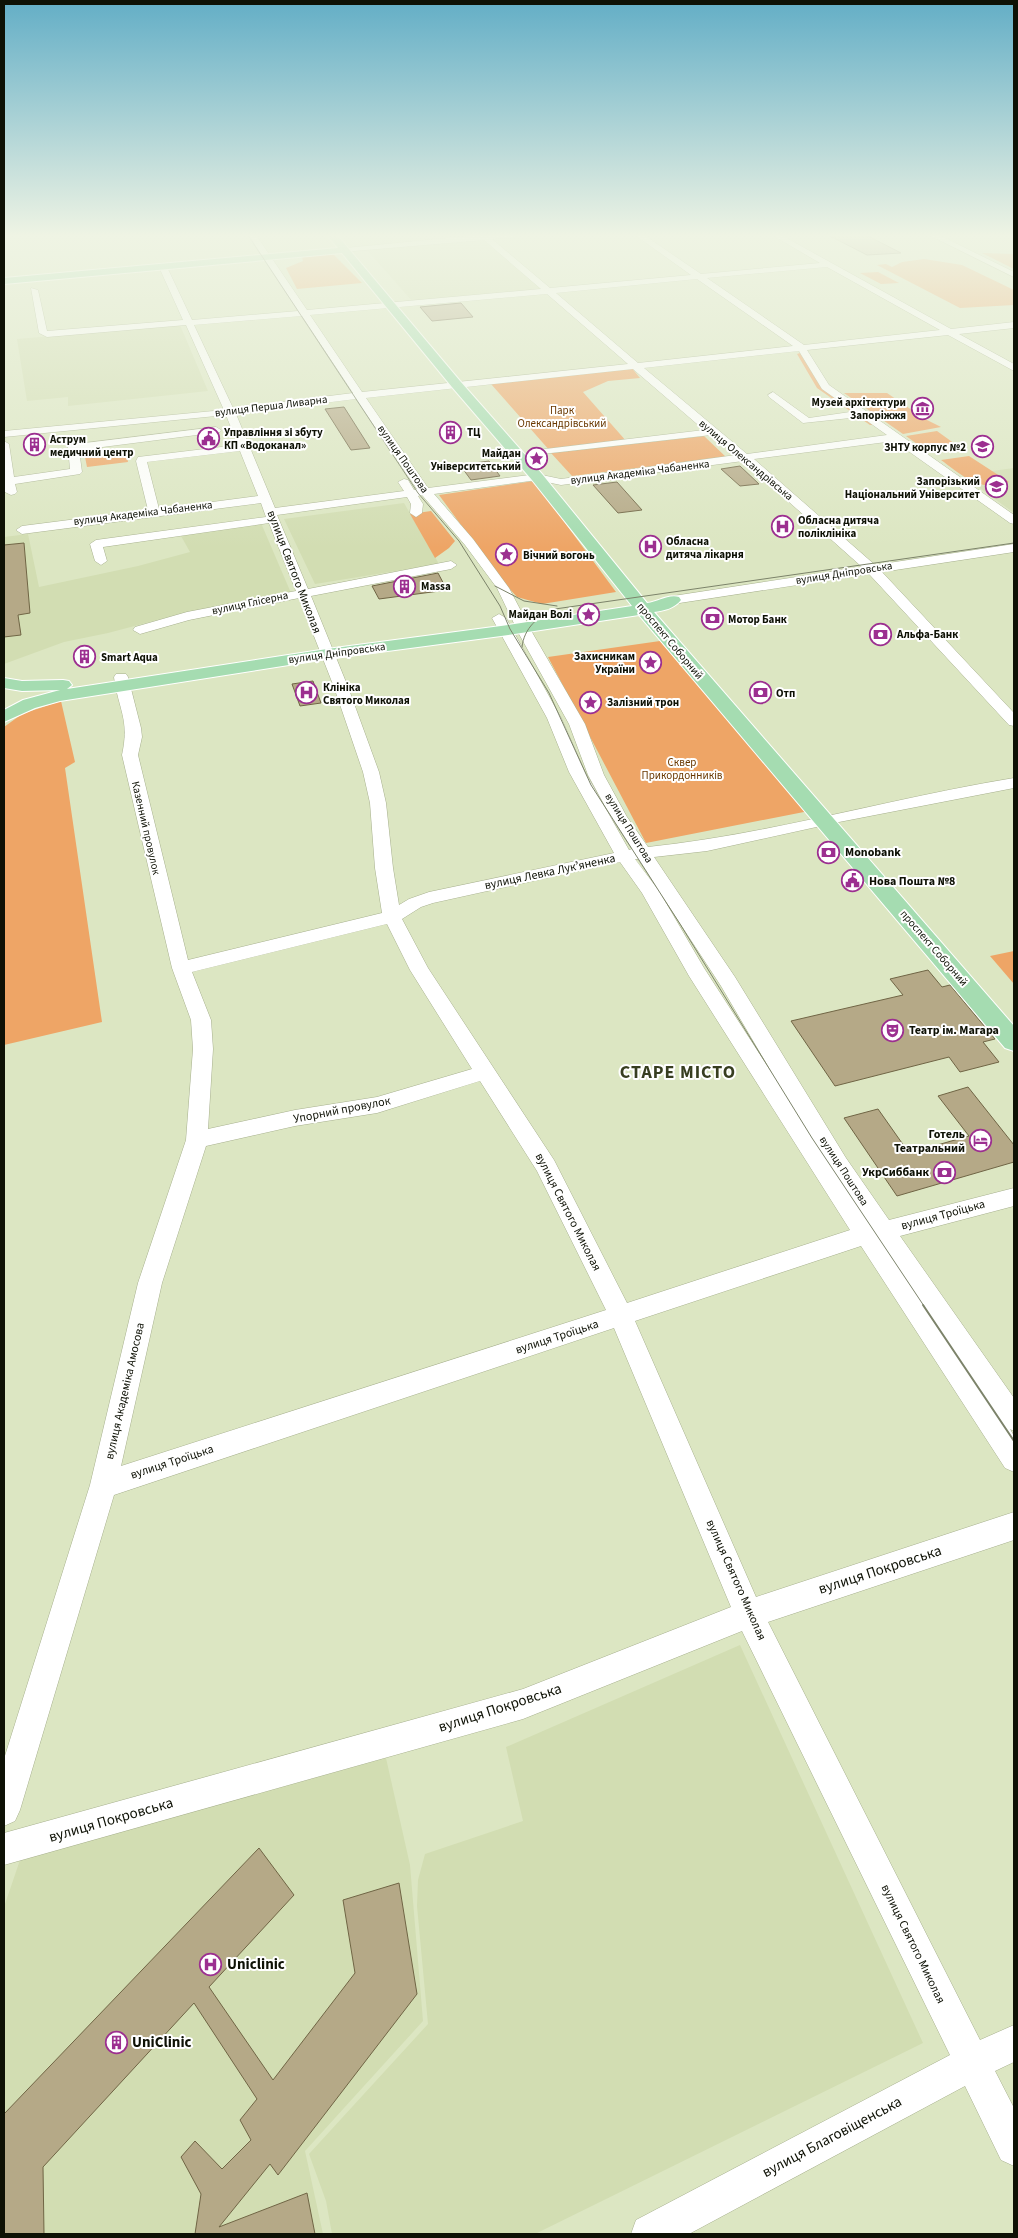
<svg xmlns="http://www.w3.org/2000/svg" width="1018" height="2238" viewBox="0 0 1018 2238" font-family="'Source Sans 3',sans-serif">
<rect width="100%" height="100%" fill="#dce6c2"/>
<path fill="#d2ddb2" d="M485 240 543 290 413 302 367 250Z
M180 325 208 391 68 406V397L27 401 17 339Z
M1014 468V513L962 475Z
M404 503 439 564 315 584 284 519Z
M261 523 291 593 180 614 108 633 64 642 4 664V537L28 534 39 587 138 566 190 552 181 536Z
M740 1645 923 2043 535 2234H332L326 2201 309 2154 428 2024 417 1906 418 1880 425 1854 523 1821 506 1747Z
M386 1758 410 1865 423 2021 305 2151 323 2234H4V1907L20 1860Z"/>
<path fill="#eea566" d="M982 253 1014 254V269Z
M333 254 362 283 297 289 286 268 303 261 302 256Z
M924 259 962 265 1014 290V305L960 308 877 265 886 264 892 267 902 262Z
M878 272 899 283 881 284 860 273Z
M800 353 822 388 875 425H870L817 388 797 354Z
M631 367 640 378 608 381 583 392 627 442 550 451 491 384Z
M844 393H887L925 419 941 427 903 434Z
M937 431 955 444 924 449 906 436Z
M704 436 726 457 572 476 551 453Z
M126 452 128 462 87 467 85 457Z
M969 456 1009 482C980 493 963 476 941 460Z
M534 481 616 592 542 604 517 597 500 578 439 495Z
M431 511 455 541 449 548 435 558 410 514Z
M660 641 809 811 646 843 548 657Z
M61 701 75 762 65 768 102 1022 4 1045V727L22 714Z
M1014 951V984L990 956Z"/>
<path fill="#b5a987" stroke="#706545" d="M828 235H866L901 253 867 255Z
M461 303 473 317 432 321 420 307Z
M344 407 370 448 351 450 325 409Z
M489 461 500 476 471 480 460 465Z
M740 466 759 484 740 486 721 469Z
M617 482 642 510 618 513 593 485Z
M24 543 30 613 18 615 21 635 4 637V545Z
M438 573 447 590 379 599 372 586Z
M313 681 321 703 300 706 292 684Z
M928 970 942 987 950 985 995 1039 983 1042 999 1062 960 1072 949 1057 835 1086 791 1021 903 995 890 979Z
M968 1087 1014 1145V1162L897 1196 844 1118 878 1109 909 1153 969 1136 938 1096Z
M259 1848 294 1895 209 1987 273 2080 355 1973 343 1900 399 1883 417 1994 278 2175 270 2164 219 2227 307 2193 315 2234H195L201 2194 181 2157 195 2141 222 2169 251 2140 240 2120 257 2099 194 2003 43 2167 44 2234H4V2114Z"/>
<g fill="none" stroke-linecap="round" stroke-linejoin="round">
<defs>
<path id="minor" d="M248 235H256L307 310 541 289 484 240 342 252 341 250 345 248 479 235H517L513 237 492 239 550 288 691 275 635 235H644L701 274 820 263 772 235H781L951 329 1014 322V328L959 334 1014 364V371L948 335 807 350 829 385 1014 515V524L1010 523 894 441 754 459 875 565 1014 544V552L882 572 1014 713V726L1009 725 869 574 673 604 668 603 666 600 673 596 862 567 743 461 561 485 537 480 434 494 473 539 509 588 533 634 585 724 604 775 627 817 648 847C771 834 892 798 1014 778V788L839 822 707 851 654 857 735 977 846 1158 889 1220 1014 1188V1206L900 1236 1014 1398V1431L1010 1429 1014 1436V1472L1005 1468 861 1246 635 1321 756 1597 1014 1512V1540L768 1622 980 2040 1014 2025V2062L995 2071 1014 2108V2166L1001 2160 965 2086 689 2234H631L636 2220 950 2055 742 1631 523 1719 4 1865V1833L523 1689 731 1607 614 1328 114 1495 20 1810 15 1821 4 1826V1759L90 1485 138 1283 186 1140 193 1049 191 1020 172 968 122 755C129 722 121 714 115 684L114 677 116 674H126L128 677 141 728 142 737 138 755 188 960 382 913 375 868 370 803 363 772 334 687 299 598 189 620 140 634 133 630 135 627 187 612 296 591 269 523 103 547 107 561 101 565 95 561 90 544 96 540 266 517 261 503 22 534 16 530 22 526 148 510 136 461 138 457 238 445 226 415 4 437V431L224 410 186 325 47 337 39 333 31 288 38 290 47 331 183 320 159 267 163 265 167 267 192 320 298 311ZM827 267 940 330 804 345 707 278ZM697 279 793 346 638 363 556 293ZM547 294 628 364 362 392 310 315ZM302 316 353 393 233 408 194 325ZM799 351 822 389 887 435 747 454 644 368ZM633 369 704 430 537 450 533 451 532 453 533 455 711 435 736 455 561 479 537 474 428 488 366 398ZM356 399 417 489 414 490 408 480 404 479 398 482 404 491 275 508 236 414ZM240 451 258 496 159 509 147 462ZM422 495 465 545 497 588 519 634 569 724 588 775 611 817 632 849 629 850 585 772 561 718 506 618 499 614 492 618 547 718 569 772 614 853 429 892 409 899 399 905 393 868 386 803 379 772 348 687 311 596 451 569 457 565 451 561 308 589 277 515 407 497 411 504 410 513 416 517 422 513 423 504 418 496ZM635 859H638L721 986 775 1078 704 968 659 891ZM620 862 642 893 689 976 850 1230 627 1303 554 1160 428 968 402 919 421 907 433 903ZM387 924 410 970 472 1069 377 1097 295 1110 208 1129 213 1049 211 1020 192 972ZM480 1081 537 1171 606 1310 121 1466 162 1283 206 1146 295 1126 377 1113Z
M929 235H939L1014 272V277Z
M773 392 809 418 850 412 855 415 850 418 803 423 769 397 768 395Z
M216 427 221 430 220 432 79 450 82 472 80 474 15 484 17 492 15 494 11 495 5 492 4 441 9 444 14 477 70 469 68 447 69 445Z"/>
<path id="major" d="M327 235H337L348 248 460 381 542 474 647 603C658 602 668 594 679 597L681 600C675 608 664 611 654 612L1014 1026V1051L1005 1048 639 615 501 636 327 659 60 701 35 708 4 722V710L23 700 60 690 22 691 4 688V678L22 681 63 680 69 681 72 685 67 689 327 649 501 626 632 606 532 480 452 387 342 253 4 284V278L338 248Z"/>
</defs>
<use href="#minor" stroke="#a7b08e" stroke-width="1"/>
<use href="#major" stroke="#fff" stroke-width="2"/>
<use href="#minor" fill="#fff" fill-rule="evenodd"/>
<use href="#major" fill="#a5dcb1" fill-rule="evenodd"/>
<path stroke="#7c836a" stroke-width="1" d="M248 235 418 493 459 541 500 606 510 629 549 693 591 785 680 924 812 1138 924 1306
M495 586 524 601 557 606
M522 647C524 628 538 616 555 609L1014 543"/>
<path stroke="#7c836a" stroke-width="2" d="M923 1305 1014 1441"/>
</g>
<linearGradient id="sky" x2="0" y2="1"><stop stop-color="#63aec6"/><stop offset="0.43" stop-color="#eff4e4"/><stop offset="1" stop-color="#eff4e4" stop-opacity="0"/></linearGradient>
<rect width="1018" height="548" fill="url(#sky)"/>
<defs>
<symbol id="museum-ring" viewBox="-11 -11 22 22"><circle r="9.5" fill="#fff" stroke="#9c2f90" stroke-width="1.5"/><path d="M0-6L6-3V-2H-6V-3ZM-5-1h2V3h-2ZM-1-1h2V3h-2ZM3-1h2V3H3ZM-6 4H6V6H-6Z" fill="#9c2f90"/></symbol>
<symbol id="building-ring" viewBox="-11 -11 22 22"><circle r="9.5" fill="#fff" stroke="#9c2f90" stroke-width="1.5"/><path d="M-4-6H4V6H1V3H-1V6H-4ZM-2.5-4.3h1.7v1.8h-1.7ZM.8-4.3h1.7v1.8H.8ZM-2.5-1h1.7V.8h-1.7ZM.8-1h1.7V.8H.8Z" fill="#9c2f90"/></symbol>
<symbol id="civic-ring" viewBox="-11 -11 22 22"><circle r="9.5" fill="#fff" stroke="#9c2f90" stroke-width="1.5"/><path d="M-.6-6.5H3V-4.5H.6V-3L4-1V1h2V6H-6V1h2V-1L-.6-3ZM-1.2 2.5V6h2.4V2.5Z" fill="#9c2f90"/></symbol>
<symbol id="university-ring" viewBox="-11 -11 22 22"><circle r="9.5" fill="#fff" stroke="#9c2f90" stroke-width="1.5"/><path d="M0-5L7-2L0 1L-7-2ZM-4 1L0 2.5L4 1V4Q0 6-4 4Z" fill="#9c2f90"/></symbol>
<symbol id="sight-ring" viewBox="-11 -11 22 22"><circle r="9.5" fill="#fff" stroke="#9c2f90" stroke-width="1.5"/><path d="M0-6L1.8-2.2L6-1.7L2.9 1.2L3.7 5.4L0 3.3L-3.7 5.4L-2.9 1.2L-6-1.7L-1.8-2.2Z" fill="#9c2f90"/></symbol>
<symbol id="hospital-ring" viewBox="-11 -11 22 22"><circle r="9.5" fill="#fff" stroke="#9c2f90" stroke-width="1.5"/><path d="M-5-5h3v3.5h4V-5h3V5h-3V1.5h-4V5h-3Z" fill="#9c2f90"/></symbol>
<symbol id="bank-ring" viewBox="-11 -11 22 22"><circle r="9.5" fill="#fff" stroke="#9c2f90" stroke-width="1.5"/><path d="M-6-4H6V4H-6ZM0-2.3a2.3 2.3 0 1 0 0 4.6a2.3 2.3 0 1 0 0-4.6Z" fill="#9c2f90"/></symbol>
<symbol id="theatre-ring" viewBox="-11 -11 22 22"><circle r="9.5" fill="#fff" stroke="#9c2f90" stroke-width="1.5"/><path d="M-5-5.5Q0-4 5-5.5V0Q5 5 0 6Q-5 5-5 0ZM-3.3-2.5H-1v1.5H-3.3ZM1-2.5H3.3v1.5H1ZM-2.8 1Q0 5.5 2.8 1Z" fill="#9c2f90"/></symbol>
<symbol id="hotel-ring" viewBox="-11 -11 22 22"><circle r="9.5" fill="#fff" stroke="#9c2f90" stroke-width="1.5"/><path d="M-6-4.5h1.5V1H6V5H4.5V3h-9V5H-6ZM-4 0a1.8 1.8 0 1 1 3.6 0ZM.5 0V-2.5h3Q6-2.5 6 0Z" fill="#9c2f90"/></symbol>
</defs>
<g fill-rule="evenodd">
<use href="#museum-ring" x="910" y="396" width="25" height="25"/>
<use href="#building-ring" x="438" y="420" width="25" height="25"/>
<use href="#civic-ring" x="196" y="426" width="25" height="25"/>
<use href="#building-ring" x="22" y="432" width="25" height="25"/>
<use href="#university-ring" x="970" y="434" width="25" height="25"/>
<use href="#sight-ring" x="524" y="446" width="25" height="25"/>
<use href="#university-ring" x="984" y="474" width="25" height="25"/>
<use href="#hospital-ring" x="770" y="514" width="25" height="25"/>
<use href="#hospital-ring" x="638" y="534" width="25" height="25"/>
<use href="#sight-ring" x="494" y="542" width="25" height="25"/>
<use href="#building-ring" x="392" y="574" width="25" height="25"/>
<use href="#sight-ring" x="576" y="602" width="25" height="25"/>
<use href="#bank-ring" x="700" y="606" width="25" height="25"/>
<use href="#bank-ring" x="868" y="622" width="25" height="25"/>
<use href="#building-ring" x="72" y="644" width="25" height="25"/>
<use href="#sight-ring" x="638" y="650" width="25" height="25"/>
<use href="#hospital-ring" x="294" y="680" width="25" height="25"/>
<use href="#bank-ring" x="748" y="680" width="25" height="25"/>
<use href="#sight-ring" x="578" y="690" width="25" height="25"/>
<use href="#bank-ring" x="816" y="840" width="25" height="25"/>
<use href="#civic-ring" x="840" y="868" width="25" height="25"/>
<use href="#theatre-ring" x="880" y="1018" width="25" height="25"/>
<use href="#hotel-ring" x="968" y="1128" width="25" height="25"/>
<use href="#bank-ring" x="932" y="1160" width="25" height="25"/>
<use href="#hospital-ring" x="198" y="1952" width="25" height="25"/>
<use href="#building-ring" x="104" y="2030" width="25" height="25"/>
</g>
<g text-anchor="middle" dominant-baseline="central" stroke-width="4" stroke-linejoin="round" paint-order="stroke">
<g font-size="11" font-weight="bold" fill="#0e1105" stroke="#fff" text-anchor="start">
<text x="906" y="402" text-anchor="end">Музей архітектури<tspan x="906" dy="13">Запоріжжя</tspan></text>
<text x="224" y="432">Управлiння зi збуту<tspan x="224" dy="13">КП «Водоканал»</tspan></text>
<text x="467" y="432">ТЦ</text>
<text x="50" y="439">Аструм<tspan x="50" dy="13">медичний центр</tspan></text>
<text x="966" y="447" text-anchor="end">ЗНТУ корпус №2</text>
<text x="521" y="453" text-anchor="end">Майдан<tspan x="521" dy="13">Університетський</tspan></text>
<text x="980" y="481" text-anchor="end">Запорізький<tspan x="980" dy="13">Національний Університет</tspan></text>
<text x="798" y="520">Обласна дитяча<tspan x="798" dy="13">поліклініка</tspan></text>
<text x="666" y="541">Обласна<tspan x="666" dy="13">дитяча лікарня</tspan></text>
<text x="523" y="555">Вічний вогонь</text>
<text x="421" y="586">Massa</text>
<text x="572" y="614" text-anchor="end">Майдан Волі</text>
<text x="728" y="619">Мотор Банк</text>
<text x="897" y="634">Альфа-Банк</text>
<text x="635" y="656" text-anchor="end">Захисникам<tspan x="635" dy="13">України</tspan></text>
<text x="101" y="657">Smart Aqua</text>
<text x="323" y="687">Клініка<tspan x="323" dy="13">Святого Миколая</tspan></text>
<text x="776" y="693">Отп</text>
<text x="607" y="702">Залізний трон</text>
</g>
<g font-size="11" fill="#0e1105" stroke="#fff">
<text transform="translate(271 406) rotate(-7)">вулиця Перша Ливарна</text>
<text transform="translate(403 459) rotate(55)">вулиця Поштова</text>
<text transform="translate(746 460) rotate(40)">вулиця Олександрівська</text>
<text transform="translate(640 472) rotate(-7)">вулиця Академіка Чабаненка</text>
<text transform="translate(143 513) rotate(-7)">вулиця Академіка Чабаненка</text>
<text transform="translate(844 573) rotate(-9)">вулиця Дніпровська</text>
<text transform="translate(250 603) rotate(-12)">вулиця Глісерна</text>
<text transform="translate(670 641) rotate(50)">проспект Соборний</text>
<text transform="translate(337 653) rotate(-8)">вулиця Дніпровська</text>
<text transform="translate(146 828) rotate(77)">Казенний провулок</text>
<text transform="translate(629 828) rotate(58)">вулиця Поштова</text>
<text transform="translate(934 948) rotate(49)">проспект Соборний</text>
<text transform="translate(844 1171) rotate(57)">вулиця Поштова</text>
</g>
<g font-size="11" fill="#6a3800" stroke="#fff">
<text x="562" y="410">Парк<tspan x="562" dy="13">Олександрівський</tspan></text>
<text x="682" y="762">Сквер<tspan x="682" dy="13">Прикордонників</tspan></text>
</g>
<g font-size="12" fill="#0e1105" stroke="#fff">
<text transform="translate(294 572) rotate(69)">вулиця Святого Миколая</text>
<text transform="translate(550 872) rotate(-12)">вулиця Левка Лукʼяненка</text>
<text transform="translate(342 1110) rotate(-11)">Упорний провулок</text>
<text transform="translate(568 1212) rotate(63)">вулиця Святого Миколая</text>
<text transform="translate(943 1215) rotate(-15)">вулиця Троїцька</text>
<text transform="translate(557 1337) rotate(-18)">вулиця Троїцька</text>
<text transform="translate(125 1391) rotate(-77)">вулиця Академіка Амосова</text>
<text transform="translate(172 1462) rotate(-18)">вулиця Троїцька</text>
<text transform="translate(736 1580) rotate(66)">вулиця Святого Миколая</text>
<text transform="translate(913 1944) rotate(64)">вулиця Святого Миколая</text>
</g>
<g font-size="12" font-weight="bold" fill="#0e1105" stroke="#fff" text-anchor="start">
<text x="845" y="852">Monobank</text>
<text x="869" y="881">Нова Пошта №8</text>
<text x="909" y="1030">Театр ім. Магара</text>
<text x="965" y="1134" text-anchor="end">Готель<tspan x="965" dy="14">Театральний</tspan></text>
<text x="929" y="1172" text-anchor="end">УкрСиббанк</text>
</g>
<g font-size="15" fill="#0e1105" stroke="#fff">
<text transform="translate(880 1570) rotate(-18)">вулиця Покровська</text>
<text transform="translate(500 1708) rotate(-18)">вулиця Покровська</text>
<text transform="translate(111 1820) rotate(-16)">вулиця Покровська</text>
<text transform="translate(832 2137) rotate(-28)">вулиця Благовіщенська</text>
</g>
<g font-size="15" font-weight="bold" fill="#0e1105" stroke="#fff" text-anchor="start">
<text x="227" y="1964">Uniclinic</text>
<text x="132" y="2042">UniСlinic</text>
</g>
<g font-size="18" font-weight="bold" letter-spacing="1" fill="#373e20" stroke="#fff">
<text x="678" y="1072">СТАРЕ МІСТО</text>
</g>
</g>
<rect width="1018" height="2238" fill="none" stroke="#0e1105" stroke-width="10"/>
</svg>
